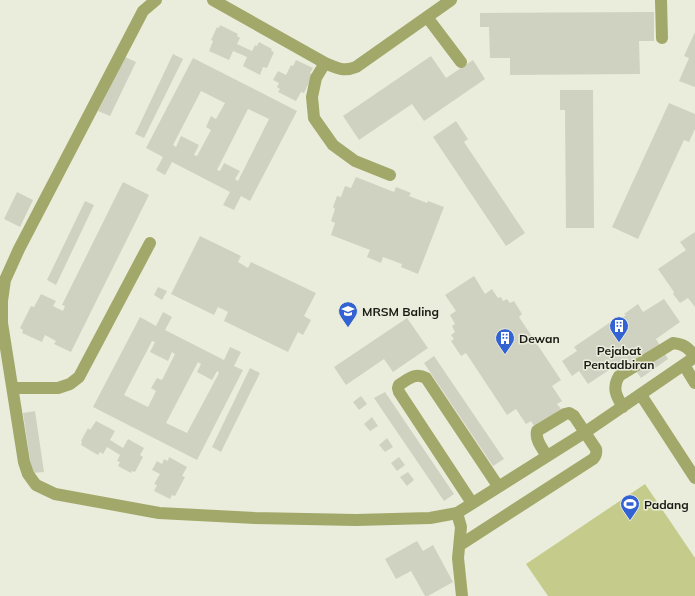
<svg xmlns="http://www.w3.org/2000/svg" width="695" height="596" viewBox="0 0 695 596" font-family="Mulish,sans-serif">
<rect width="100%" height="100%" fill="#ebeddc"/>
<path fill="#c5cc8b" d="M645 484 695 558V596H548L526 564Z"/>
<path fill="#cfd2c1" fill-rule="evenodd" d="M654 12V41H639L640 74 510 75V58H490L489 27H480V13Z
M220 25 238 34 237 36 240 38 237 44 252 51 255 45 257 46 259 42 272 49 271 51 274 52 267 68 263 67 260 75 243 66 247 57 233 51 229 60 209 51 213 41 211 40 217 27 219 28Z
M695 32V87L679 81 689 58 684 56Z
M173 54 183 59 144 138 135 134Z
M431 56 446 78 473 60 485 79 424 121 412 104 359 140 343 116Z
M125 57 136 62 110 116 98 111Z
M193 58 297 111 250 201 241 196 234 210 223 205 230 192 172 162 165 175 156 170 163 157 146 148ZM201 91 225 103 216 119 211 116 206 127 211 130 197 156 194 155 199 145 181 136 176 147 173 145ZM248 109 269 119 238 181 235 179 240 171 224 163 220 171 217 170Z
M296 60 313 68 310 73 313 74 304 93 301 92 296 101 278 92 280 89 277 87 279 83 273 80 278 71 286 75 291 65 293 66Z
M560 90H593L594 228H566L565 110H560Z
M669 103 695 114V129L689 142 684 140 638 239 612 227Z
M456 121 468 139 464 142 525 233 506 246 433 137Z
M356 177 394 192 396 187 411 193 409 196 427 203 428 201 444 207 418 274 401 267 402 264 383 257 381 263 367 257 370 250 331 235 335 223 331 221 335 209 333 207 337 196 341 197 345 186 351 188Z
M123 182 149 195 71 352 54 344 56 341 45 335 42 342 22 333 23 330 20 328 31 306 34 307 41 294 56 301 53 306 63 311 65 306 62 305Z
M17 192 33 200 20 227 4 219Z
M85 201 94 205 56 285 47 280Z
M695 232V307L688 298 680 303 673 294 674 292 658 269 686 250 680 242Z
M200 236 241 256 238 262 248 268 251 262 316 293 304 316 311 320 303 335 298 332 288 352 224 321 228 312 218 307 214 315 171 294Z
M474 276 485 294 492 289 498 298 501 297 503 301 507 299 510 303 514 301 522 314 519 317 561 380 552 386 562 401 557 404 561 409 555 413 561 422 534 426 531 421 526 424 516 409 507 415 466 353 461 356 451 341 454 339 451 335 455 332 452 326 455 324 450 315 456 311 445 295Z
M158 287 167 291 162 300 154 295Z
M664 299 680 322 656 339 668 359 641 378 627 358 588 384 579 371 572 376 562 361 577 351 574 347 612 321 613 324 626 315 624 314 638 304 643 312Z
M163 312 172 317 165 330 224 360 230 347 241 352 234 366 243 370 197 460 93 407 140 317 156 326ZM152 341 155 342 150 352 168 361 172 352 175 354 162 380 157 378 151 388 156 391 148 407 124 395ZM198 362 201 364 197 372 212 380 217 371 219 373 187 433 166 423Z
M407 318 428 348 393 372 384 359 346 385 334 367Z
M434 356 504 459 493 466 424 363Z
M250 368 260 373 221 452 212 447Z
M385 392 454 494 444 501 374 398Z
M361 396 367 404 359 410 353 402Z
M35 411 44 472 32 473 23 413Z
M372 417 378 426 370 431 364 424Z
M96 421 115 431 110 440 123 448 128 439 144 448 140 455 143 457 135 472 132 471 131 473 118 466 120 462 117 461 120 455 107 447 103 454 100 452 98 455 81 445 82 442 81 441 88 428 90 430Z
M387 438 393 447 385 452 379 445Z
M169 457 187 467 182 476 185 477 175 496 172 495 170 499 154 491 157 485 154 484 160 474 152 470 157 461 162 464 164 459 168 461Z
M399 457 405 465 397 471 391 463Z
M408 472 414 480 407 486 400 477Z
M417 541 423 551 433 545 453 582 428 596H425L411 571 396 579 385 559Z"/>
<g fill="none" stroke-linecap="round" stroke-linejoin="round">
<path stroke="#a1a869" stroke-width="12" d="M156 0 143 11 19 249 5 280 2 301V323L24 462 28 474 36 485 55 494 159 513 255 518 356 520 430 518 457 513 584 433 695 357
M213 0 325 63C336 68 344 72 356 67L451 0
M661 0 662 38
M427 17 461 62
M325 63 316 78 312 97 314 118 333 145 355 161 390 175
M684 365 695 383
M13 388H58L70 384 79 377 150 243
M641 395 695 478
M623 407C616 396 612 388 619 376L673 343C684 344 689 348 695 357
M472 503 399 392 398 388 399 385C408 379 415 372 426 378L498 486
M457 513 461 527 458 558 462 596
M460 545 593 459C596 456 597 454 596 449L574 416 569 413 565 414 537 431C535 440 542 448 547 456"/>
</g>
<defs>
<symbol id="school-pin" viewBox="-11 -11 22 30"><path d="M0 17L-7.5 6A9.5 9.5 0 1 1 7.5 6Z" fill="#3363d2" stroke="#ebeddc"/><path d="M0-5L7-2L0 1L-7-2ZM-4 1L0 2.5L4 1V4Q0 6-4 4Z" fill="#fff"/></symbol>
<symbol id="building-pin" viewBox="-11 -11 22 30"><path d="M0 17L-7.5 6A9.5 9.5 0 1 1 7.5 6Z" fill="#3363d2" stroke="#ebeddc"/><path d="M-4-6H4V6H1V3H-1V6H-4ZM-2.5-4.3h1.7v1.8h-1.7ZM.8-4.3h1.7v1.8H.8ZM-2.5-1h1.7V.8h-1.7ZM.8-1h1.7V.8H.8Z" fill="#fff"/></symbol>
<symbol id="stadium-pin" viewBox="-11 -11 22 30"><path d="M0 17L-7.5 6A9.5 9.5 0 1 1 7.5 6Z" fill="#3363d2" stroke="#ebeddc"/><path d="M0-5a6.5 5 0 1 0 0 10a6.5 5 0 1 0 0-10ZM-3.5-1.8h7v3.6h-7Z" fill="#fff"/></symbol>
</defs>
<g fill-rule="evenodd">
<use href="#school-pin" x="337" y="300" width="22" height="30"/>
<use href="#building-pin" x="608" y="315" width="22" height="30"/>
<use href="#building-pin" x="494" y="327" width="22" height="30"/>
<use href="#stadium-pin" x="619" y="493" width="22" height="30"/>
</g>
<g text-anchor="middle" dominant-baseline="central" stroke-width="3" stroke-linejoin="round" paint-order="stroke">
<g font-size="12" font-weight="bold" fill="#1a1b15" stroke="#ebeddc" text-anchor="start">
<text x="362" y="311">MRSM Baling</text>
<text x="519" y="338">Dewan</text>
<text x="619" y="350" text-anchor="middle">Pejabat<tspan x="619" dy="14">Pentadbiran</tspan></text>
<text x="644" y="504">Padang</text>
</g>
</g>
</svg>
